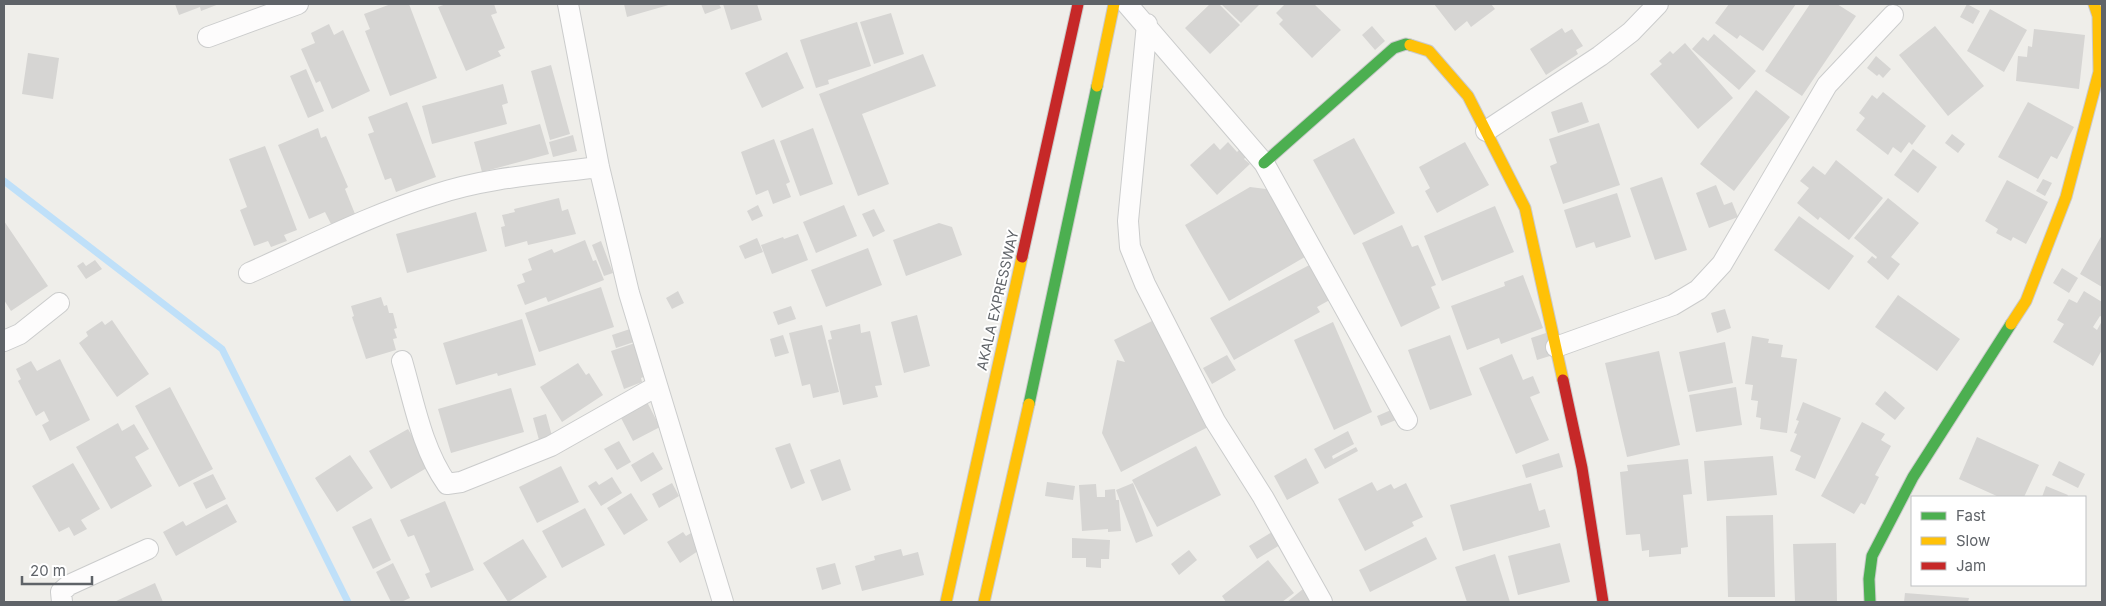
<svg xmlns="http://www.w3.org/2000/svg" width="2106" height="606" viewBox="0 0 2106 606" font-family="Inter,sans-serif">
<rect width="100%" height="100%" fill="#efeeea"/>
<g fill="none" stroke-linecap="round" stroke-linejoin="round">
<path stroke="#bfe0f9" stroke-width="7" d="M4 181 222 349 348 602"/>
</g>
<path fill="#d6d5d3" d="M175 4H219L201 11 200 7 179 15Z
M391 4H409L437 78 390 96 365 31 370 29 364 14Z
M446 4H494L497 13 491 15 505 48 498 51 501 56 466 71 438 7Z
M624 4H672L627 17Z
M701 4H719L721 8 705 14Z
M723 4H757L762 20 731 30Z
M1210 4H1219L1240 25 1210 54 1185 28Z
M1221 4H1260L1241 23Z
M1285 4H1314L1341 30 1312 58 1279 24 1283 20 1276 13Z
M1434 4H1491L1495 9 1471 27 1467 21 1455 31Z
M1729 4H1796L1763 51 1740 35 1737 39 1715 23Z
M1810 4H1837L1856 16 1802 96 1765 71Z
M1967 4 1980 11 1973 24 1960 17Z
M1990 9 2027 30 2004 72 1967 51Z
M891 13 904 54 874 64 860 22Z
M857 22 871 66 828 80 829 84 816 88 800 40Z
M329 24 334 35 343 30 370 91 332 109 320 81 316 83 301 49 315 43 311 33Z
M1372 26 1385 41 1375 50 1362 35Z
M1935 26 1984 86 1948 116 1899 55Z
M1562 28 1565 33 1572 29 1583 46 1576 50 1578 54 1546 75 1530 49Z
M2034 29 2085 35 2079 89 2016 81 2018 56 2027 57 2028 46 2032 47Z
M1714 34 1756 71 1739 90 1692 49 1703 37 1708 41Z
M1685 43 1733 98 1698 129 1650 74 1662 64 1659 61 1670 51 1673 54Z
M787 52 804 88 762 108 745 73Z
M28 53 59 58 53 99 22 94Z
M923 54 936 86 862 114 889 184 858 196 819 94Z
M1876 56 1891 69 1883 78 1879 74 1877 76 1867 68Z
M551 65 570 134 550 140 531 71Z
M306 69 324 111 308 118 290 76Z
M503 84 508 103 502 105 507 124 432 144 422 106Z
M1756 90 1790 117 1734 191 1700 164Z
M1883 92 1926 126 1912 145 1909 142 1901 153 1893 147 1888 155 1856 130 1865 118 1859 113 1872 95 1877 99Z
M407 102 436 177 396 192 391 178 385 180 368 134 374 132 368 117Z
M1582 102 1589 122 1558 133 1551 112Z
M2028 102 2074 127 2057 159 2051 156 2038 179 1998 157Z
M1599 123 1620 185 1563 204 1550 166 1557 163 1549 139Z
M540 124 549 154 482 172 474 142Z
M318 128 321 138 326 136 348 187 345 189 355 214 331 224 325 212 309 219 278 145Z
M813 128 833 184 800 196 780 141Z
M1952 134 1965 144 1958 153 1945 143Z
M573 135 577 151 553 157 549 142Z
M1354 138 1395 213 1354 235 1313 160Z
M774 139 790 182 786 184 791 197 773 204 768 190 756 195 741 152Z
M1228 142 1237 152 1241 148 1248 155 1244 159 1250 164 1217 195 1190 165 1214 143 1220 150Z
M1465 142 1489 185 1437 213 1425 191 1430 188 1419 167Z
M265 146 297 230 284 235 287 241 271 247 268 241 254 246 240 210 247 207 229 159Z
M1913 149 1937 167 1918 193 1894 175Z
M1836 160 1883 198 1849 240 1820 217 1818 220 1797 203 1809 188 1800 181 1813 166 1825 175Z
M1662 177 1687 250 1655 260 1630 188Z
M2043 179 2052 183 2045 196 2036 191Z
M2007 180 2048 202 2026 244 2013 237 2011 241 1996 233 1998 229 1985 221Z
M1716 185 1724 205 1732 202 1738 217 1709 228 1696 193Z
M1250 187 1273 190 1310 254 1229 301 1185 225Z
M1617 193 1631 237 1596 248 1594 242 1576 248 1564 210Z
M559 198 562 211 568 209 576 234 528 245 527 241 505 247 501 227 505 226 502 215 515 212 514 209Z
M1888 198 1919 223 1891 257 1900 264 1888 280 1867 262 1872 256 1876 259 1877 257 1854 238Z
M758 205 763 216 752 221 747 211Z
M844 205 857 236 816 253 803 222Z
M1495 206 1514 252 1442 281 1424 236Z
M874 209 885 231 873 237 862 214Z
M476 212 487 251 407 273 396 234Z
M1799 216 1854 256 1829 290 1774 250Z
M4 221 48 286 11 311 4 300Z
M939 223 952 227 962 255 906 276 893 240Z
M1402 225 1412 247 1418 245 1436 285 1431 287 1440 308 1401 327 1362 243Z
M798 234 808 260 772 274 761 245 783 237 784 239Z
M2102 235V287L2080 274Z
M757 238 763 252 745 259 739 246Z
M585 240 593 261 596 260 604 280 548 302 546 297 525 305 517 285 525 282 522 274 532 270 528 259 552 249 554 253Z
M601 241 613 273 604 276 592 245Z
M868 248 882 285 826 307 811 270Z
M95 260 102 269 86 279 77 266 83 262 86 266Z
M1315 262 1335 297 1317 307 1320 312 1234 360 1210 318Z
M2062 268 2078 278 2069 293 2053 283Z
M1523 275 1543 328 1501 344 1499 338 1467 350 1451 306 1505 286 1504 282Z
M601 287 614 327 539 352 525 313Z
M678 291 684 303 672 309 666 298Z
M2084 291 2102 302V317L2100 316 2093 327 2097 330 2102 321V350L2093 366 2053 342 2064 324 2057 320 2069 299 2077 303Z
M1898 295 1960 339 1937 371 1875 327Z
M381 297 384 306 387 305 389 313H393L397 328 394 329 397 338 393 339 396 350 366 359 352 317 354 316 351 306Z
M791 306 796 319 778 325 773 312Z
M1725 309 1731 328 1717 333 1711 313Z
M917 315 930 366 904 373 891 322Z
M522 319 536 365 498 376 497 373 456 385 443 343Z
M1156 319 1210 426 1121 472 1102 433 1117 360 1125 362 1114 340Z
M112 320 149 374 117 397 79 343 88 336 86 332 102 321 105 325Z
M1333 322 1372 412 1334 430 1294 340Z
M860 324 861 333 870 331 882 385 875 386 878 397 843 405 828 340 832 339 830 331Z
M822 325 839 392 813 398 810 384 802 386 789 333Z
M633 328 637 341 616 348 612 335Z
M1546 333 1553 355 1537 360 1531 338Z
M783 335 789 353 775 357 770 339Z
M1450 335 1472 395 1430 410 1408 350Z
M1752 336 1769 339 1768 343 1783 345 1781 357 1797 359 1787 433 1760 429 1761 418 1756 417 1758 401 1751 400 1753 385 1745 384Z
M1725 342 1733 383 1688 392 1679 352Z
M635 343 646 376 641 378 642 382 624 389 611 351Z
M1659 351 1680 445 1627 457 1605 363Z
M1512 354 1523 380 1533 376 1540 393 1530 397 1549 440 1516 454 1479 368Z
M1227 355 1236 370 1212 384 1203 368Z
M60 359 90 420 50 441 42 425 49 421 44 411 36 416 18 381 21 379 16 369 31 361 37 371Z
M578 363 586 375 589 373 603 395 562 422 540 387Z
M170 387 213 469 179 487 135 406Z
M1736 387 1742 425 1696 432 1689 395Z
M511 388 524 432 451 453 438 409Z
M1885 391 1905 408 1895 420 1875 404Z
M647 402 660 427 633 441 620 416Z
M1803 402 1841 418 1815 479 1795 470 1801 456 1790 451 1797 434 1794 433 1799 421 1796 420Z
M1391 410 1396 420 1381 426 1377 416Z
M546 414 552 436 539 440 533 418Z
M1862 422 1885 434 1881 440 1891 446 1875 475 1879 477 1865 505 1861 503 1854 514 1821 496Z
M118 423 122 431 134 424 149 449 135 457 152 486 111 509 76 447Z
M408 429 430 466 391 489 369 451Z
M1348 431 1354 444 1332 456 1333 459 1356 447 1358 451 1325 469 1314 449Z
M1977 437 2039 465 2024 497H1999L1959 479Z
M619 441 631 462 617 470 604 449Z
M790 443 805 483 791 489 775 448Z
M1196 446 1221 495 1157 527 1132 480Z
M653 452 663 469 641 482 631 465Z
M1559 453 1563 467 1526 478 1522 465Z
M350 455 373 488 337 512 315 478Z
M1773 456 1777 495 1707 501 1704 461Z
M1306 458 1319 483 1287 500 1274 476Z
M840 459 851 490 822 501 810 470Z
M1688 459 1692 494 1683 495 1688 547 1681 548V554L1649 557V550L1642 551 1640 534 1626 535 1620 472 1628 471 1627 465Z
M2059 461 2085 474 2078 488 2052 475Z
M73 463 100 509 81 520 87 529 74 536 69 527 59 532 32 486Z
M561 466 579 502 537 523 519 487Z
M213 474 226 499 206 509 193 483Z
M612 477 622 493 601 506 588 486 596 481 599 485Z
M1047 482 1075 486 1073 500 1045 496Z
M1372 482 1377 491 1391 484 1394 489 1406 483 1423 517 1412 522 1414 526 1365 551 1338 499Z
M672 483 679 496 659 508 652 494Z
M1133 483 1153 536 1136 543 1116 490Z
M1531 483 1539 511 1545 509 1550 527 1463 551 1450 505Z
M1096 484 1097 497H1105V490L1115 489 1116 500H1119L1121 531 1108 532V529L1082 531 1079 485Z
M2046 486 2068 495 2067 497H2042Z
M631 493 648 520 624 535 607 508Z
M445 501 474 570 431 588 425 574 430 572 414 535 408 537 400 520Z
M227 504 237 522 176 556 163 532 183 521 186 526Z
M585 508 605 545 562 568 542 531Z
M1773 515 1775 597H1728L1726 516Z
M371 518 391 560 373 569 352 527Z
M683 532 686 536 691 533 701 549 680 563 667 542Z
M1272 532 1280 545 1257 559 1249 546Z
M1426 537 1437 559 1370 592 1359 570Z
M1072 538 1110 540 1109 559H1101V568L1086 567V558H1072Z
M523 539 547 577 508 602 483 563Z
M1560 543 1570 582 1518 595 1508 556Z
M1836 543 1837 602H1795L1793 544Z
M901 549 903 556 918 552 924 575 862 591 855 566 875 560 874 556Z
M1189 550 1197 560 1179 575 1171 564Z
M1495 554 1510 602H1467L1455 567Z
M1268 560 1294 593 1282 602H1226L1222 596Z
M393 563 410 598 401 602H391L376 572Z
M835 563 841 584 822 590 816 568Z
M155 583 163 602H114Z
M1303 589 1314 602H1287Z
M1905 593 1969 598 1968 602H1904Z"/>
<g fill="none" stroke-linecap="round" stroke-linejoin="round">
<defs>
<path id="street" d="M568 4 599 167 629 293 723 602
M1127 4 1264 163 1407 420
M1147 24 1128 221 1130 247 1145 284 1215 421 1263 497 1322 602
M208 37 298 4
M1486 131 1600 56 1631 32 1658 4
M249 273C310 246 370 215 434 195 487 177 544 174 599 167
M4 341 20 334 59 303
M1556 347 1673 305 1698 290 1722 264 1827 85 1893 15
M402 361C414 402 422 449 447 484L461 482 551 446 657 386
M62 602 61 592 69 585 148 549"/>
<path id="fast" d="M1264 163 1394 48 1406 44 1410 45
M1029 404 1097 86
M1870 602 1869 579 1872 556 1913 477 2011 324"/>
<path id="slow" d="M1410 45 1429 51 1468 96 1525 208 1563 380
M1097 86 1114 4
M2011 324 2026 301 2066 197 2099 72 2098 16 2094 4
M946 602 1022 257
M984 602 1029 404"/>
<path id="jam" d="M1022 257 1078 4
M1563 380 1582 468 1603 602"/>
</defs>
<use href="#street" stroke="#cbcccc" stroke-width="22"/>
<use href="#fast" stroke="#cacacb" stroke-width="13"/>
<use href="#slow" stroke="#cacacb" stroke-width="13"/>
<use href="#jam" stroke="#cacacb" stroke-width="13"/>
<use href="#street" stroke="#fdfcfc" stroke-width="20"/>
<use href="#fast" stroke="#4caf50" stroke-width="11"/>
<use href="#slow" stroke="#ffc107" stroke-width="11"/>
<use href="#jam" stroke="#c62828" stroke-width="11"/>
</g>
<g text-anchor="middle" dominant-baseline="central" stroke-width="4" stroke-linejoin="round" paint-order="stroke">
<g font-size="14" fill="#5f6368" stroke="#fff">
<text transform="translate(997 300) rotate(-77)">AKALA EXPRESSWAY</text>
</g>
</g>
<rect width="2106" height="606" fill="none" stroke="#5f6368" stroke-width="10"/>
<rect x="1911" y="496" width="175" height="90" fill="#ffffff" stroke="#bfc1c3"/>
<rect x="1921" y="512" width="25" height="8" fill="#4caf50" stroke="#bfc1c3"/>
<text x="1956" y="521" font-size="15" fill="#5f6368">Fast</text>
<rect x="1921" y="537" width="25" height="8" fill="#ffc107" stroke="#bfc1c3"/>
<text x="1956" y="546" font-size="15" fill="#5f6368">Slow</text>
<rect x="1921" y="562" width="25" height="8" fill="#c62828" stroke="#bfc1c3"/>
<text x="1956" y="571" font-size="15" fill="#5f6368">Jam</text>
<path d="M22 576v8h70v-8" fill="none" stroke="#5f6368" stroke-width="2.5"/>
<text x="30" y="576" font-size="15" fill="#5f6368" stroke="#ffffff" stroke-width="4" paint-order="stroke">20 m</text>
</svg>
